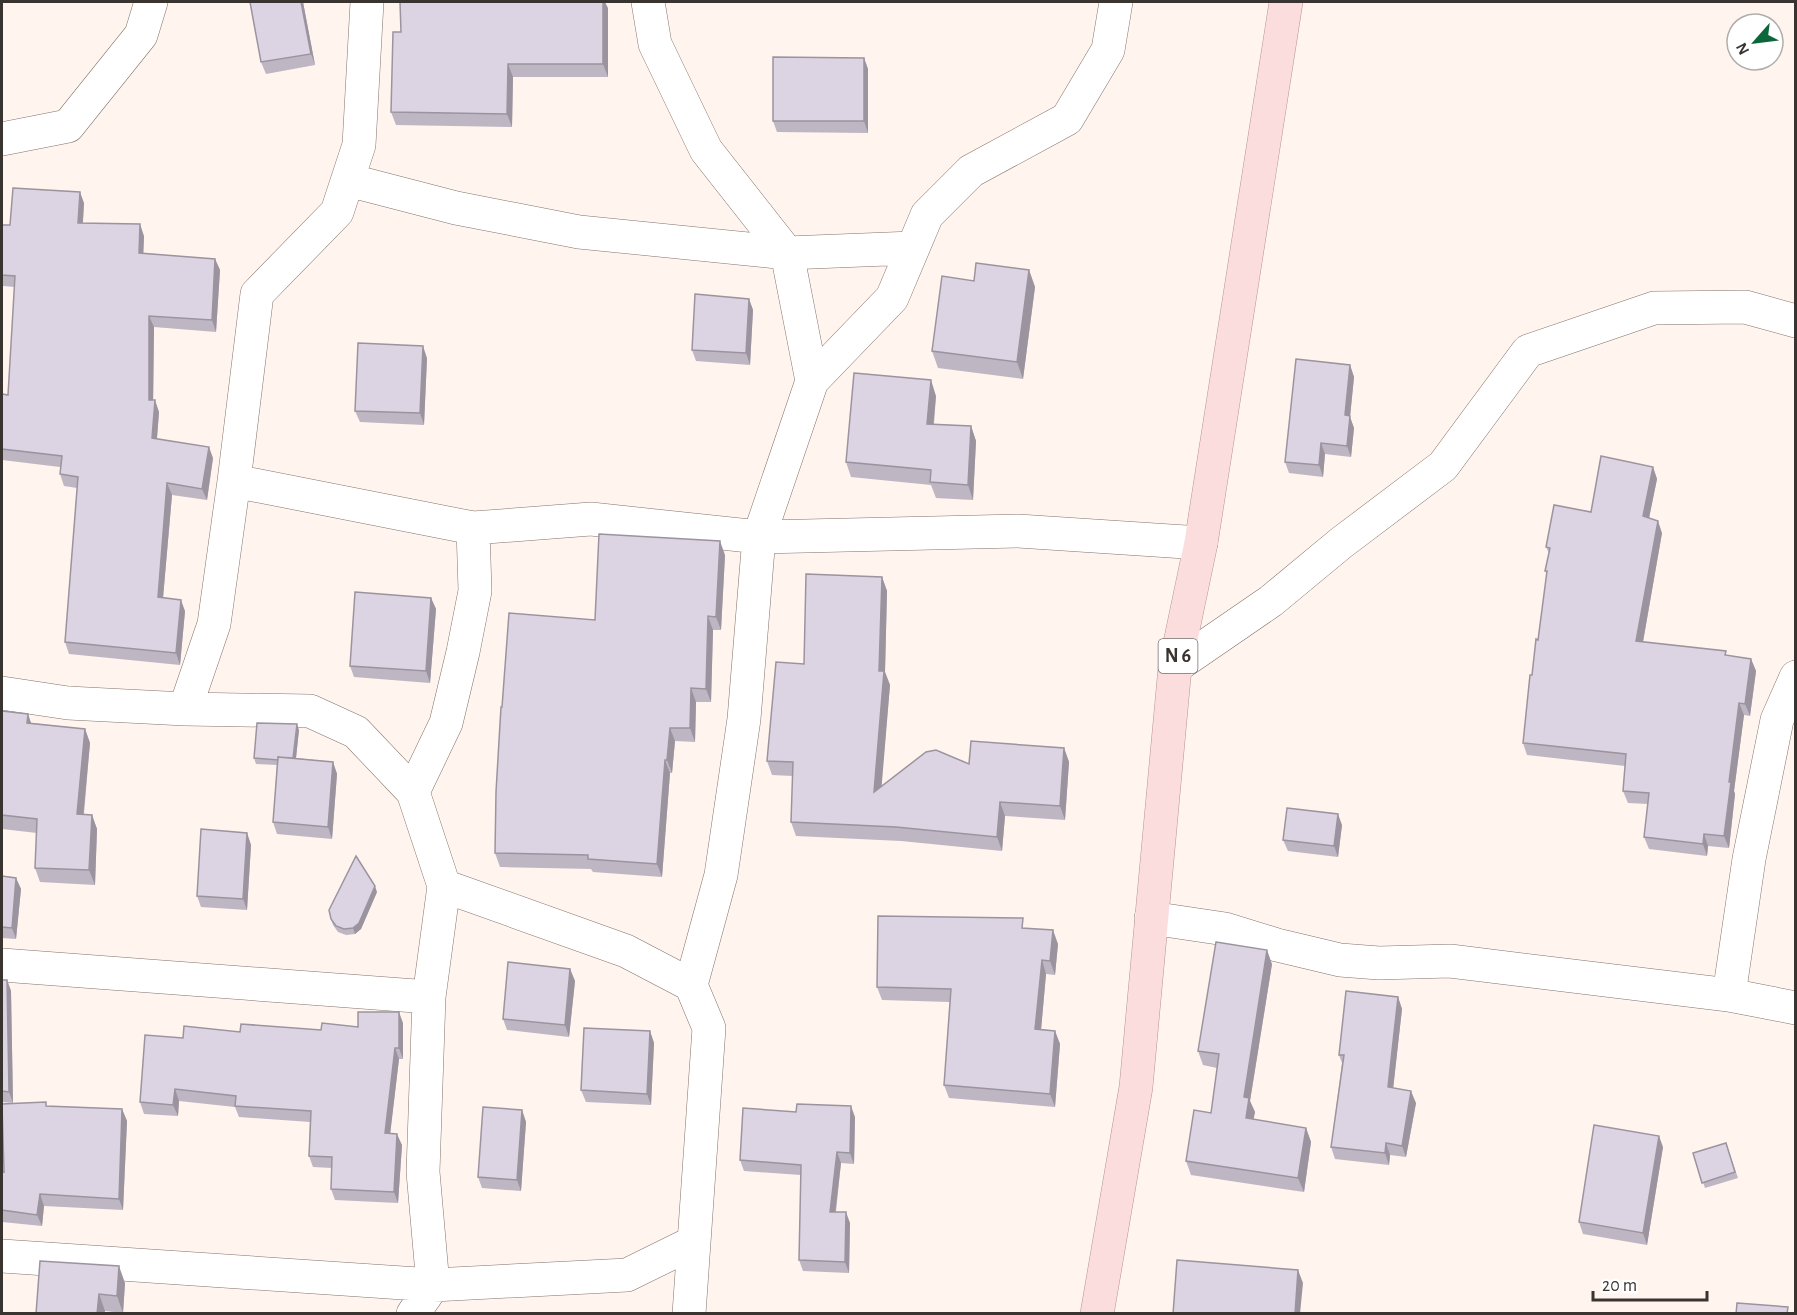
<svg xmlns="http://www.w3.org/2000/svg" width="1797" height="1315" viewBox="0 0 1797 1315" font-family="'Alegreya Sans',sans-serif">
<rect width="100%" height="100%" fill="#fff4ee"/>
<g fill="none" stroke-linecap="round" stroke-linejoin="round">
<defs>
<path id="street" d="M367 2 359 145 337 212 257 294 234 481 473 528 591 519 759 537 1018 531 1201 543
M648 2 655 44 706 150 787 253 812 381
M2 139 68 126 141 35 151 2
M348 180 456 208 579 232 787 253 913 248
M1175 667 1271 601 1341 543 1443 466 1528 351 1654 308 1745 307 1796 321
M2 693 68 703 185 709 214 624 234 481
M185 709 310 711 356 732 413 792
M444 886 626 951 691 985
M1151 918 1225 929 1277 945 1340 960 1379 963 1450 961 1729 995 1796 1008
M2 965 429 997 423 1172 433 1285 413 1314
M1729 995 1749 859 1777 720 1796 677
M429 997 444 886 413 792 446 723 463 652 475 591 473 528
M2 1256 433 1285 627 1275 694 1242
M689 1314 709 1028 691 985 721 875 744 719 759 537 812 381 892 298 927 215 971 171 1067 119 1108 50 1116 2"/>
<path id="primary" d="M1097 1314 1136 1087 1175 667 1201 543 1286 2"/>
</defs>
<use href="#street" stroke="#83736b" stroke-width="34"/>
<use href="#primary" stroke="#b79393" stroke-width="34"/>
<use href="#street" stroke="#fff" stroke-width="33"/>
<use href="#primary" stroke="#fcddde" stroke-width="33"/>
</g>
<path fill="#beb6c3" d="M303 2 315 65 266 74 261 62Z
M608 8V77H513L512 127 396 125 391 112 401 32Z
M864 58 868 69V133L777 132 773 121Z
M84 203 83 223 144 236 143 253 215 259 220 270 216 332 154 327 153 400 159 412 157 439 213 458 207 500 172 495 163 598 185 611 180 665 69 654 65 642 77 488 64 486 60 474V467L2 460V394L8 395 15 287 3 286 2 283V229Z
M1029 270 1035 287 1023 379 938 368 932 351 974 281Z
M749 299 753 310 750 365 696 361 692 350Z
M427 358 424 425 360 422 355 411Z
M1350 365 1354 377 1350 417 1354 428 1351 457 1325 454 1323 477 1289 473 1285 462Z
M936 396 934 424 971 426 976 441 973 500 936 498 931 485 851 477 846 462Z
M1653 467 1657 479 1649 518 1662 533 1643 642 1751 659 1756 671 1750 716 1744 715 1734 791 1735 794 1729 848 1708 846 1707 856 1649 849 1644 837 1648 804 1628 803 1623 791 1625 766 1527 755 1523 743 1547 574 1545 571 1549 553 1546 547 1591 512Z
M725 555 721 630H713L711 702H696L695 742 675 741 672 773H670L662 877 593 872 591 869 500 867 495 853 502 707 595 620Z
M882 577 887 591 885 672 890 685 881 786 969 764 1064 748 1069 762 1065 820 1005 816 1002 851 901 841 796 836 791 822 793 776 772 775 767 761 804 664Z
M431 598 436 609 430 683 354 677 350 666Z
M2 711 28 714 31 723 85 729 90 743 84 814 92 815 97 829 95 885 40 882 35 868 37 833 2 829Z
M299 730 296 758 333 762 337 774 332 839 277 834 273 822 277 765 256 764 254 758Z
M1342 825 1338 857 1288 851 1283 840Z
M247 833 251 845 247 910 201 907 197 896Z
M2 876 16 878 21 889 16 939 2 938Z
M377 892 361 929 355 934 346 935 338 932 333 925 331 919Z
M1026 928 1058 944 1055 975 1046 974 1041 1029 1055 1031 1060 1044 1055 1107 949 1098 944 1085 950 1002 882 1000 877 987Z
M1272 964 1250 1101 1255 1112 1253 1119 1306 1128 1311 1142 1304 1192 1191 1175 1186 1161 1211 1113 1217 1068 1203 1065 1198 1051Z
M570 969 575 981 569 1037 507 1030 503 1019Z
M2 980H7L11 991 13 1103 2 1102Z
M1398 997 1402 1009 1393 1088 1416 1103 1406 1157 1390 1155 1389 1165 1335 1159 1331 1147 1342 1063 1339 1055Z
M403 1023V1059H399L390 1133 402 1145 398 1203 335 1200 331 1189 332 1168 313 1167 309 1156 310 1122 239 1117 235 1107 179 1101 178 1116 144 1114 140 1102 183 1038 240 1032 321 1030Z
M650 1031 654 1043 651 1105 586 1102 581 1090Z
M47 1106 122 1109 127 1121 123 1210 44 1206 42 1226 2 1222V1171L4 1172Z
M522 1110 526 1122 521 1191 482 1188 478 1177Z
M855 1117 854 1164 841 1163 836 1212 850 1223 849 1273 803 1271 799 1260 801 1175 744 1171 740 1160Z
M1726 1143 1738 1178 1705 1188 1693 1153Z
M1663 1147 1647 1245 1583 1234 1579 1222Z
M125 1283 123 1313 105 1311 36 1314Z"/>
<path fill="#9b949f" d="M301 2H303L315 65 311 54Z
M603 2H605L608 8V77L603 64Z
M864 58 868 69V133L864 121Z
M508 64 513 77 512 127 507 114Z
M80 192 84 203 82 234 78 223Z
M140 224 144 236 143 265 139 253Z
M215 259 220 270 216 332 212 320Z
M1029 270 1035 287 1023 379 1017 362Z
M749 299 753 310 750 365 746 353Z
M149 316 154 327 153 411 149 400Z
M423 346 427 358 424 425 420 413Z
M1350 365 1354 377 1350 417 1354 428 1351 457 1347 446 1345 415Z
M931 380 936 396 932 439 927 424Z
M155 400 159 412 156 449 152 438Z
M971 426 976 441 973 500 968 485Z
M1321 443 1325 454 1323 477 1319 465Z
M209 447 213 458 207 500 202 489Z
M1653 467 1657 479 1647 528 1643 516Z
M167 483 172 495 162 609 158 597Z
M1658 521 1662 533 1641 653 1636 641Z
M720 541 725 555 721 630 716 617Z
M882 577 887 591 885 672 890 685 880 806 874 792Z
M431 598 436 609 430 683 426 671Z
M181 600 185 611 180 665 176 653Z
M708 616 713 630 711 702 706 689Z
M1751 659 1756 671 1750 716 1745 704Z
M691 688 696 702 695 742 690 728Z
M1739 703 1744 715 1734 791 1735 794 1729 848 1724 836 1729 782Z
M28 714 33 729 27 723Z
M297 724 299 730 295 767 293 761Z
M670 728 675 741 672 773 667 760Z
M85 729 90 743 82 829 77 814Z
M1064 748 1069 762 1065 820 1060 806Z
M665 760 670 773 662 877 657 864Z
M333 762 337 774 332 839 328 827Z
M1000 802 1005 816 1002 851 997 837Z
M1338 814 1342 825 1338 857 1334 846Z
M92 815 97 829 95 885 89 870Z
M247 833 251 845 247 910 243 899Z
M1704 834 1708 846 1707 856 1703 844Z
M16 878 21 889 16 939 12 928Z
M375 886 377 892 361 929 355 934 353 928Z
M1053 930 1058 944 1055 975 1050 961Z
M1267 950 1272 964 1250 1101 1255 1112 1251 1133 1246 1118 1244 1097Z
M1042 960 1046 974 1040 1042 1035 1029Z
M570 969 575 981 569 1037 565 1025Z
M7 980 11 991 13 1103 9 1092Z
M1398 997 1402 1009 1392 1099 1388 1087Z
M399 1012 403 1023V1059L399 1048Z
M650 1031 654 1043 651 1105 647 1094Z
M1055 1031 1060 1044 1055 1107 1050 1094Z
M395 1048 399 1059 389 1144 385 1133Z
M175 1089 179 1101 178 1116 173 1105Z
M1411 1091 1416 1103 1406 1157 1402 1146Z
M851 1106 855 1117 854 1164 850 1153Z
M122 1109 127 1121 123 1210 119 1199Z
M522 1110 526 1122 521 1191 517 1180Z
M1306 1128 1311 1142 1304 1192 1298 1178Z
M397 1134 402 1145 398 1203 394 1192Z
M1659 1136 1663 1147 1647 1245 1643 1233Z
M1386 1143 1390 1155 1389 1165 1385 1153Z
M837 1152 841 1163 834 1223 830 1212Z
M40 1194 44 1206 42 1226 37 1215Z
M846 1212 850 1223 849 1273 845 1262Z
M119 1266 125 1283 123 1313 117 1296Z
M1298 1270 1303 1283 1300 1314H1295Z
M99 1294 105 1311V1314H97Z"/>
<path fill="#ddd4e3" stroke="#9b949f" stroke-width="1.5" d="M250 2H301L311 54 261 62Z
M400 2H603V64H508L507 114 391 112 393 32H401Z
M773 57 864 58V121H773Z
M13 188 80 192 78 223 140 224 139 253 215 259 212 320 149 316V400H155L152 438 209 447 202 489 167 483 158 597 181 600 176 653 65 642 78 477 60 474 62 456 2 449V394L8 395 15 276 2 275V225H10Z
M976 263 1029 270 1017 362 932 351 942 276 974 281Z
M695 294 749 299 746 353 692 350Z
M358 343 423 346 420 413 355 411Z
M1296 359 1350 365 1345 415 1350 416 1347 446 1321 443 1319 465 1285 462Z
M854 373 931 380 927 424 971 426 968 485 930 482 931 470 846 462Z
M1601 456 1653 467 1643 516 1658 521 1636 641 1726 651 1725 655 1751 659 1745 704 1739 703 1729 782H1731L1724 836 1704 834 1703 844 1644 837 1649 793 1623 791 1626 754 1523 743 1530 675H1532L1536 639 1538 640 1547 571H1545L1550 548 1546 547 1554 505 1591 512Z
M599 534 720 541 716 617 708 616 706 689 691 688 690 728H670L667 760H665L657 864 588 859V855L495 853 496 792 501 707H502L509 613 595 620Z
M806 574 882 577 879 671H884L874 792 926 752 936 750 969 764 971 741 1064 748 1060 806 1000 802 997 837 896 827 791 822 793 762 767 761 776 662 804 664Z
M355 592 431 598 426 671 350 666Z
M2 711 28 714 27 723 85 729 77 814 92 815 89 870 35 868 37 819 2 815Z
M257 723 297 724 293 758 278 757V760L254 758Z
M278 757 333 762 328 827 273 822Z
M1287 808 1338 814 1334 846 1283 840Z
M201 829 247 833 243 899 197 896Z
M356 856 375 886 359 923 353 928 344 929 336 926 331 919 329 910Z
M2 876 16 878 12 928 2 927Z
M878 916 1023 918 1022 928 1053 930 1050 961 1042 960 1035 1029 1055 1031 1050 1094 944 1085 951 989 877 987Z
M1216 942 1267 950 1244 1097 1249 1098 1246 1118 1306 1128 1298 1178 1186 1161 1194 1110 1211 1113 1219 1054 1198 1051Z
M508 962 570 969 565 1025 503 1019Z
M2 980H7L9 1092 2 1091Z
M1346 991 1398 997 1388 1087 1411 1091 1402 1146 1386 1143 1385 1153 1331 1147 1344 1055H1339Z
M358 1012H399V1048H395L385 1133 397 1134 394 1192 331 1189 332 1157 309 1156 311 1111 235 1106 236 1096 175 1089 173 1105 140 1102 145 1035 183 1038 184 1026 240 1032 241 1024 321 1030 322 1023 358 1027Z
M584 1028 650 1031 647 1094 581 1090Z
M46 1102V1106L122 1109 119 1199 40 1194 37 1215 2 1210V1171L4 1172 2 1104Z
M797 1104 851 1106 850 1153 837 1152 830 1212H846L845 1262 799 1260 801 1165 740 1160 743 1108 796 1112Z
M483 1107 522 1110 517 1180 478 1177Z
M1594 1125 1659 1136 1643 1233 1579 1222Z
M1726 1143 1735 1172 1702 1183 1693 1153Z
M1177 1260 1298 1270 1295 1314H1173Z
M40 1261 119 1266 117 1296 99 1294 97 1314H36Z
M1737 1303 1788 1307 1787 1314H1736Z"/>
<g text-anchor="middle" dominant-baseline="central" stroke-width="4.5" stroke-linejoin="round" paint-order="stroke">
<rect fill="#fff" stroke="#75716e" stroke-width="1.5" x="1158.5" y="639" width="39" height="34" rx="4.5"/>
<g font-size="20" font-weight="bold" fill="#3a3430">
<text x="1178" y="656">N 6</text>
</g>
</g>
<rect width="1797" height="1315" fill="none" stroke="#3a3430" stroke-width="6"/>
<g transform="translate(1755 42) rotate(242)"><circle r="28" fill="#ffffff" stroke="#b0aeac" stroke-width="1.5"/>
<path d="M0-4.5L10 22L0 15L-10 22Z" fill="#0b6639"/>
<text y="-9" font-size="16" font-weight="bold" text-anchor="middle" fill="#3a3430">N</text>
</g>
<path d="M1593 1291v9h114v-9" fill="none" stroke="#3a3430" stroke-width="3"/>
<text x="1602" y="1291" font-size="18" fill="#3a3430" stroke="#ffffff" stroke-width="4.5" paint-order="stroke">20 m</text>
</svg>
